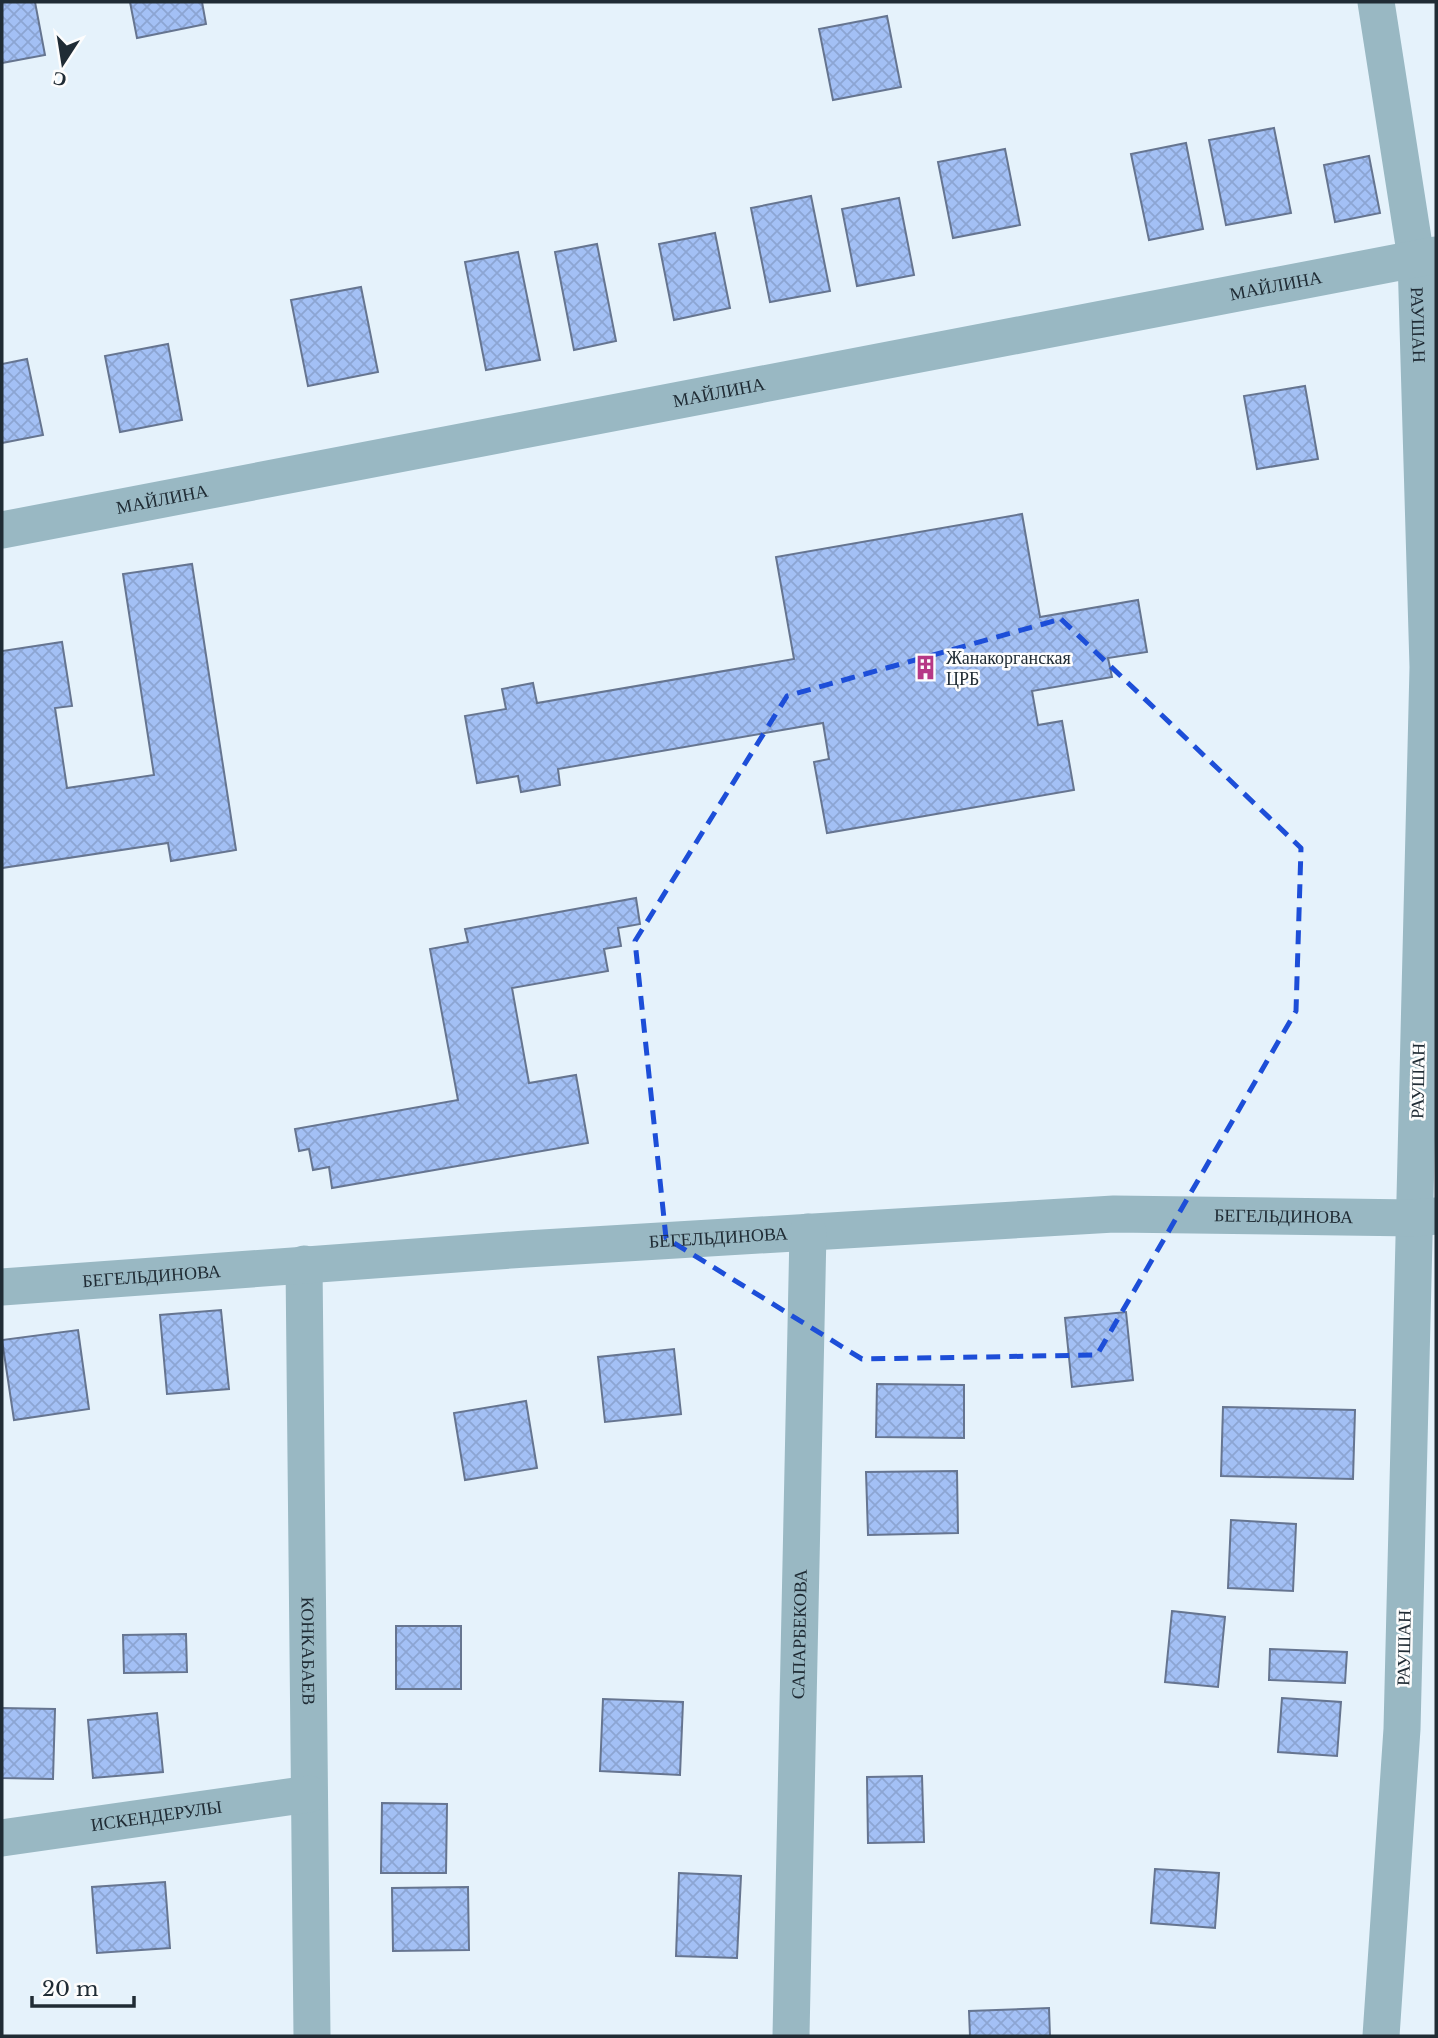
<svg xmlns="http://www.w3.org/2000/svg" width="1438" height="2038" viewBox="0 0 1438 2038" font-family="'Libre Baskerville',serif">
<defs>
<pattern id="building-cross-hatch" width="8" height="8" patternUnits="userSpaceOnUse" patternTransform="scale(1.75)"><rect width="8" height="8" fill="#a3c0f5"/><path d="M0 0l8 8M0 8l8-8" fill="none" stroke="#8ca5d3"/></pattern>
</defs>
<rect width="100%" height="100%" fill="#e5f2fb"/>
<path fill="url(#building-cross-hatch)" stroke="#667590" stroke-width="2" d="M2 2H35L45 55 2 63Z
M130 2H202L206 24 137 38Z
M887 16 901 87 833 100 819 29Z
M1274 128 1291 213 1226 225 1209 140Z
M1186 143 1203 229 1149 240 1131 154Z
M1005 149 1020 225 953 238 938 162Z
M1369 156 1380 213 1335 222 1324 165Z
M811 196 830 291 770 302 751 208Z
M899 198 914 275 857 286 842 209Z
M715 233 730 308 674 320 659 244Z
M597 244 616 341 574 350 555 252Z
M518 252 540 360 486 370 465 262Z
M361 287 378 372 308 386 291 300Z
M168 344 182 420 120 432 105 356Z
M27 359 43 435 2 443V364Z
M1305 386 1318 459 1257 469 1244 396Z
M1022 514 1040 617 1138 600 1147 652 1108 658 1112 677 1032 691 1038 725 1062 721 1074 790 827 833 814 762 829 759 823 723 558 769 560 785 521 792 518 776 477 783 465 716 506 709 502 689 533 683 537 703 794 659 776 557Z
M192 564 236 850 171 861 168 843 2 868V651L62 642 72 706 55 708 67 788 154 775 123 574Z
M636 898 640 924 618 928 621 946 604 949 608 971 512 988 529 1083 576 1075 588 1143 332 1188 329 1167 313 1170 309 1149 299 1151 295 1129 458 1100 430 949 468 942 465 929Z
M221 1310 229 1389 167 1394 160 1315Z
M1126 1312 1133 1380 1072 1387 1065 1318Z
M78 1330 89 1409 14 1420 2 1340Z
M674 1349 681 1414 605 1422 598 1357Z
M877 1384 964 1385V1438L876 1437Z
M526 1401 537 1468 465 1480 454 1413Z
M1223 1407 1355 1410 1353 1479 1221 1476Z
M957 1471 958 1533 868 1535 866 1472Z
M1231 1520 1296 1524 1293 1591 1228 1588Z
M1172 1611 1225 1617 1218 1687 1165 1682Z
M396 1626H461V1689H396Z
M186 1634 187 1672 124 1673 123 1635Z
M1270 1649 1347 1652 1345 1683 1269 1680Z
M1282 1698 1341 1702 1337 1756 1278 1752Z
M603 1699 683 1702 680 1775 600 1771Z
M2 1708 55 1709 53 1779 2 1778Z
M157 1713 163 1772 93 1778 88 1720Z
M922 1776 924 1842 868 1843 867 1777Z
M382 1803 447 1804 446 1873H381Z
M1155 1869 1219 1873 1215 1928 1151 1923Z
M679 1873 741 1876 737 1958 676 1956Z
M165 1882 170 1948 97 1953 92 1887Z
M468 1887 469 1950 393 1951 392 1888Z
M1049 2008 1050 2036H970L969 2011Z"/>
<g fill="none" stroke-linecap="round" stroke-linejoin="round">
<g stroke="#99b8c3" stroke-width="37">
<path id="s1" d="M1376 2 1416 258 1428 667 1402 1729 1381 2036"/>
<path id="s2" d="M2 530 1436 255"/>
<path id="s3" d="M304 1264 312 2036"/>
<path id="s4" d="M2 1287 526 1249 1114 1214 1415 1218 1436 1216"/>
<path id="s5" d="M2 1838 309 1794"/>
<path id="s6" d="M791 2036 808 1232"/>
</g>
</g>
<path fill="none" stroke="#1d4ed8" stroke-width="5" stroke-dasharray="14 9" stroke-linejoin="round" d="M1061 619 1301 848 1296 1011 1097 1355 862 1359 666 1238 635 941 787 696Z"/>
<defs>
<symbol id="building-bare" viewBox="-9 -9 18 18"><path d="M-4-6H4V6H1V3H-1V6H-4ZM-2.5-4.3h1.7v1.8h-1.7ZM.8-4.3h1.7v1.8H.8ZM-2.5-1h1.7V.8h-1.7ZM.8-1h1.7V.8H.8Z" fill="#b63886" stroke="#fdfdfd" stroke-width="2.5" paint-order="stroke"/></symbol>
</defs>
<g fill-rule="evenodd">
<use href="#building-bare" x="908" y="650" width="35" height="35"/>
</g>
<g text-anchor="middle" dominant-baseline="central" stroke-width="5" stroke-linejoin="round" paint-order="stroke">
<g font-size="18" fill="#202c35" stroke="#fdfdfd">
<text stroke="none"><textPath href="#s2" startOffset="1297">МАЙЛИНА</textPath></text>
<text stroke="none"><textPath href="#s1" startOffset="326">РАУШАН</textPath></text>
<text stroke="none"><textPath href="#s2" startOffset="730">МАЙЛИНА</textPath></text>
<text stroke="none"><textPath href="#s2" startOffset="163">МАЙЛИНА</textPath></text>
<text transform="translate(1418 1081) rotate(-89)">РАУШАН</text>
<text stroke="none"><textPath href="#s4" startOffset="1284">БЕГЕЛЬДИНОВА</textPath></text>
<text stroke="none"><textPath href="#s4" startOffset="718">БЕГЕЛЬДИНОВА</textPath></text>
<text stroke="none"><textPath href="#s4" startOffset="150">БЕГЕЛЬДИНОВА</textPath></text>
<text stroke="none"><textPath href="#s6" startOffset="402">САПАРБЕКОВА</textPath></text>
<text transform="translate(1404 1648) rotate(-89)">РАУШАН</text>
<text stroke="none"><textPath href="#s3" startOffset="387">КОНКАБАЕВ</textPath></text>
<text stroke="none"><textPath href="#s5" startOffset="156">ИСКЕНДЕРУЛЫ</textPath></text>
</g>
<g font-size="18" fill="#202c35" stroke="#fdfdfd" text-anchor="start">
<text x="946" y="658">Жанакорганская<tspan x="946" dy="21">ЦРБ</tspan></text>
</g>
</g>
<rect width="1438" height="2038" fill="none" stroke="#202c35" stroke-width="7"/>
<g transform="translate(63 63) rotate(192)" stroke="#fdfdfd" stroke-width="5" paint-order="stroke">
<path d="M0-5L12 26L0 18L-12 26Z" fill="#202c35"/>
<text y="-10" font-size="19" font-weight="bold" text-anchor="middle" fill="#202c35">С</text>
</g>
<path d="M32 1996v10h102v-10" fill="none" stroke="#202c35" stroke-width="3.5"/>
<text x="42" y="1996" font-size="21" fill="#202c35" stroke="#fdfdfd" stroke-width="5" paint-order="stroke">20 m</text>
</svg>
